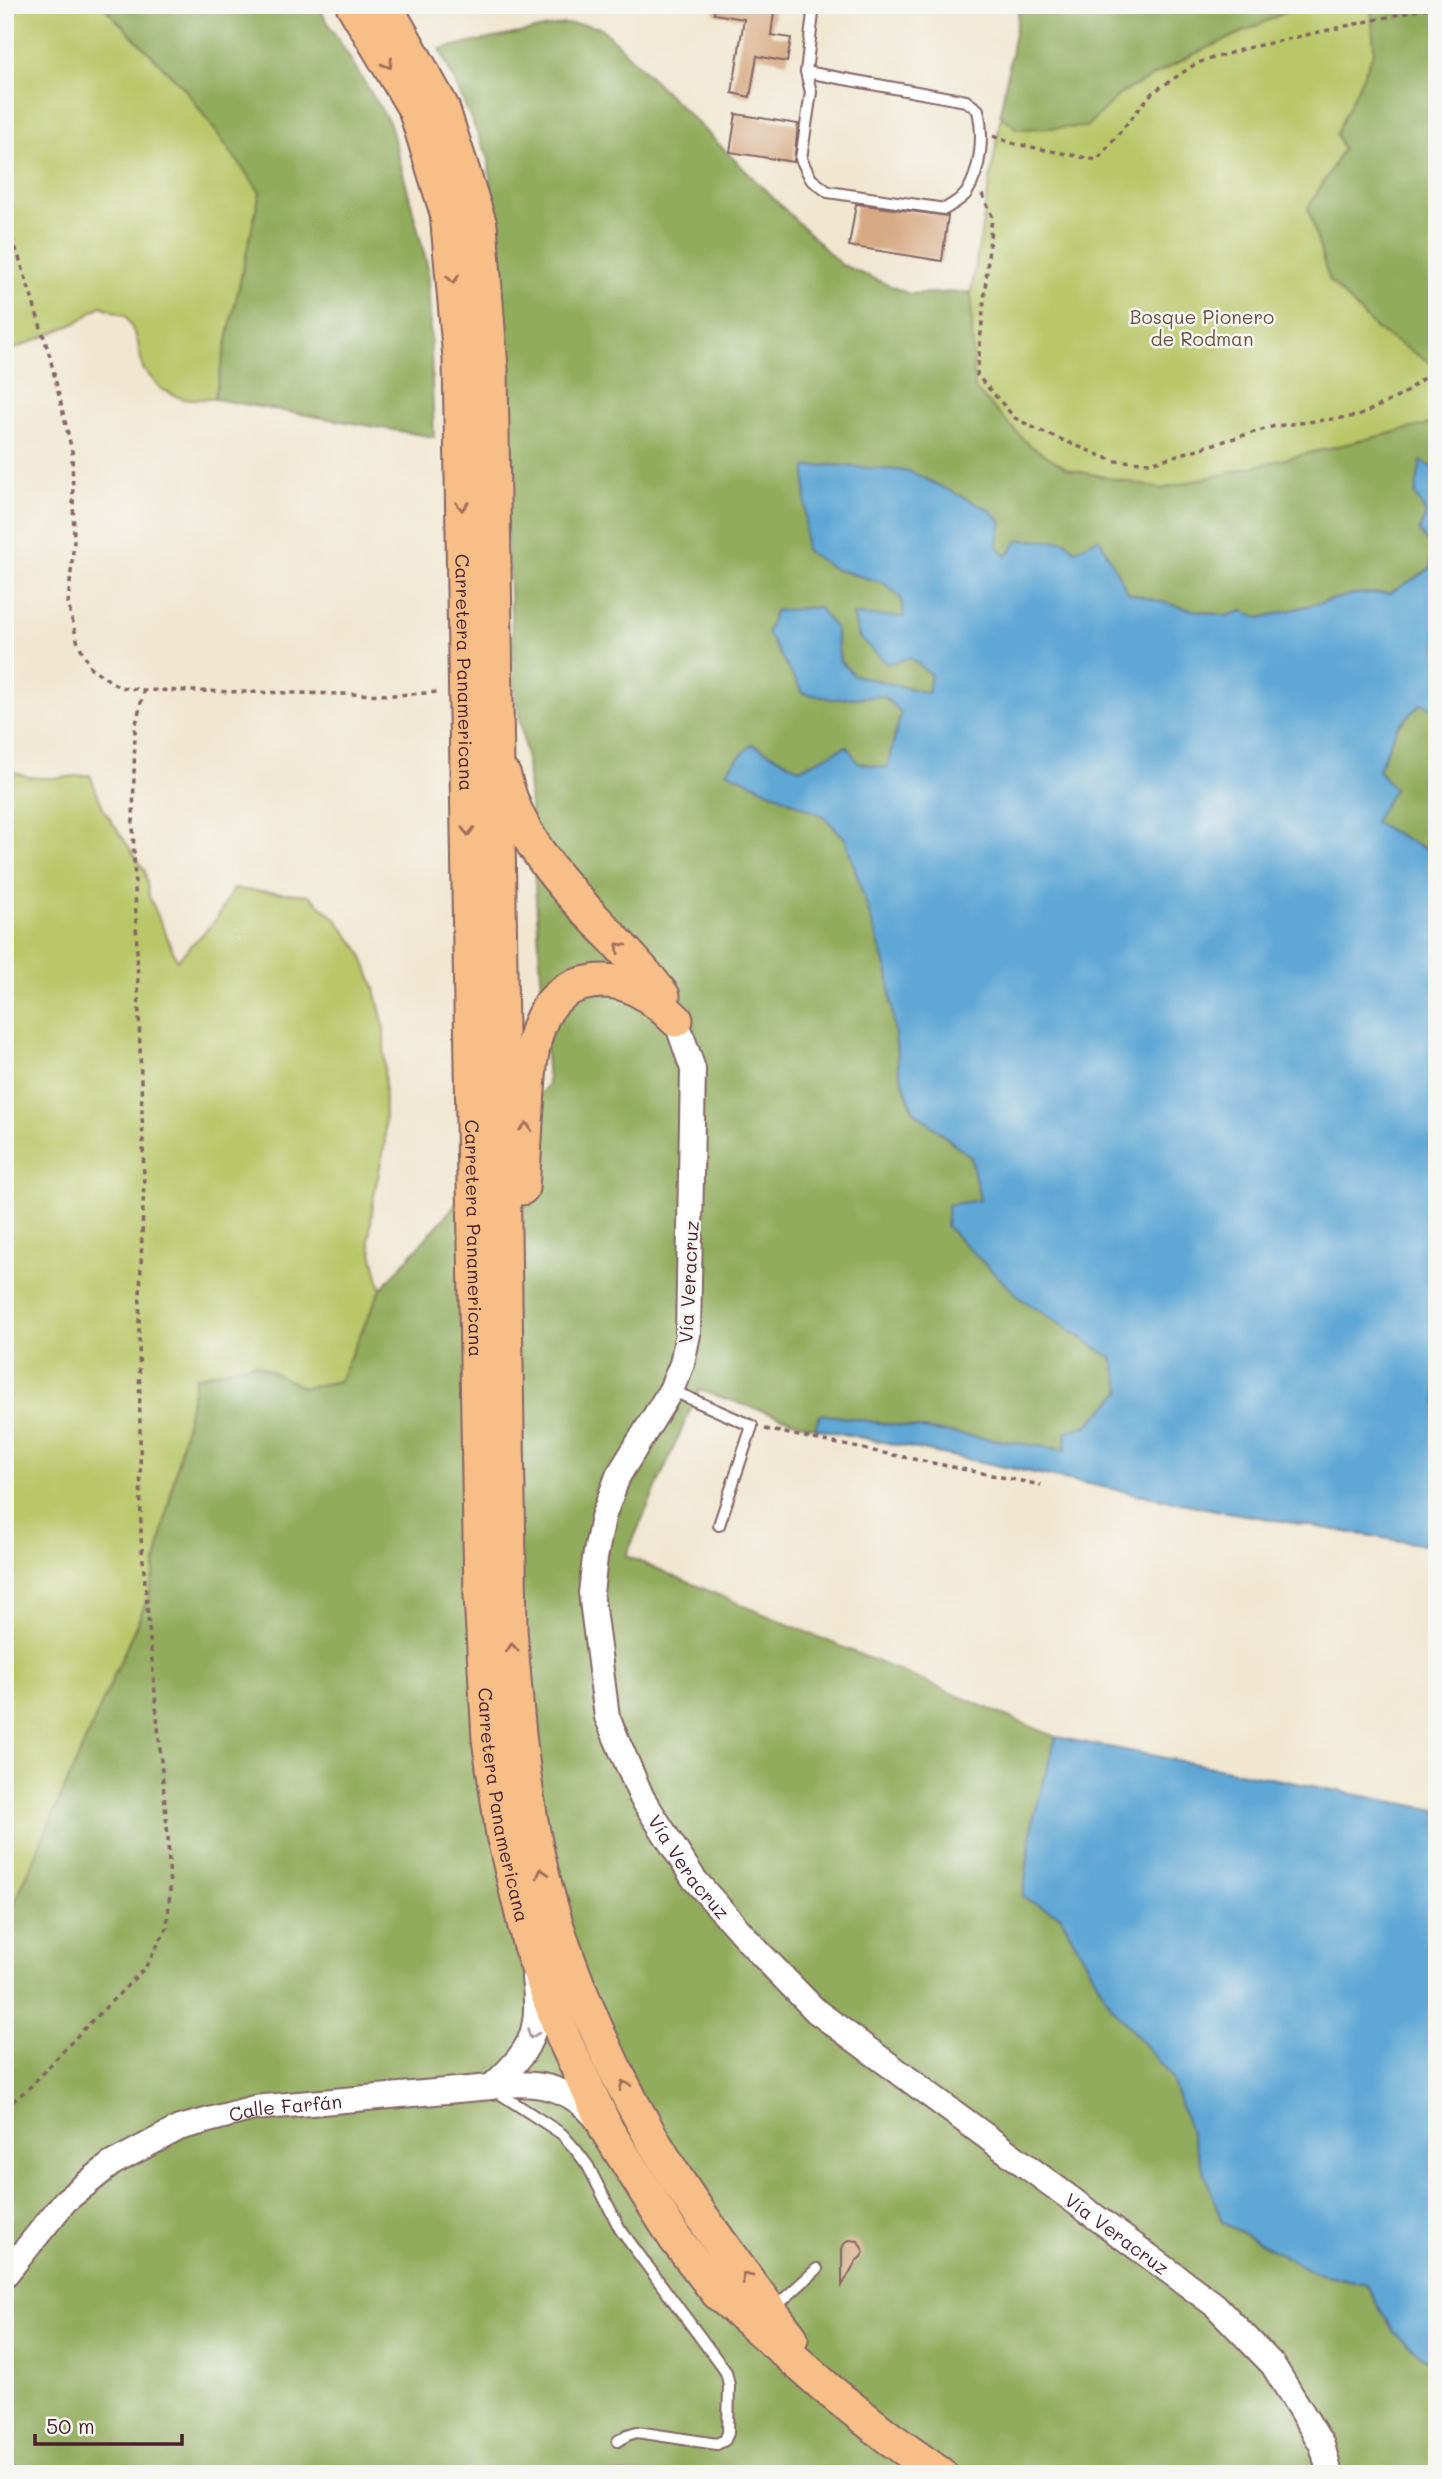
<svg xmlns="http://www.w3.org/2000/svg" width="1442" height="2479" viewBox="0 0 1442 2479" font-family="Mali,sans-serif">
<rect width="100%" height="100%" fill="#f6f6f2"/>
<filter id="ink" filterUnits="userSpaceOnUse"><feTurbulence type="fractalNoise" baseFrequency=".0143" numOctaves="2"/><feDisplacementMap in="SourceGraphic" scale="14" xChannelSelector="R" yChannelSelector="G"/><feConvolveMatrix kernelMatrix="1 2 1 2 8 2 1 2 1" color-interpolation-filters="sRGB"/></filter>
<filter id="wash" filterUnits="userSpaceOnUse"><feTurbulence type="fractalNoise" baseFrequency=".00686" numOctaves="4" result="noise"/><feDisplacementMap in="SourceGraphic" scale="28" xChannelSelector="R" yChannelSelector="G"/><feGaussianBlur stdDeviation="1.57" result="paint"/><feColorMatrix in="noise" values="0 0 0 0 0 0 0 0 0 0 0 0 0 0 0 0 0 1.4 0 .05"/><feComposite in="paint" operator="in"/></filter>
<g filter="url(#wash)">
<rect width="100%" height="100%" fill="#f1e7d1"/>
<path fill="#b9c769" stroke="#82734a" stroke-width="2" d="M5 5H102L184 88 260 192 214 399H183L161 389 143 369 137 339 126 316 101 306 76 323 5 353Z
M1020 5H1437V1547L1216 1510 815 1428 820 1414 909 294 971 292Z
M5 767C27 784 64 777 90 775L104 810 145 871 149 896 177 960 216 920 233 889 309 895 336 919 361 952 375 989 384 1027 385 1143 374 1195 369 1240 381 1289 339 1381 304 1388 254 1363 196 1377 149 1596 5 1925Z"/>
<path fill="#92ac5d" stroke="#6e6644" stroke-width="2" d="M102 5H317L390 124 428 268 434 437 214 399 260 192 184 88Z
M1020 5H1302L1190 56 1120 94 1086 127 1017 129 1000 114Z
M1371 5H1437V367L1377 330 1329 280 1308 208 1343 149 1336 134 1374 52Z
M564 24H583L601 28 840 264 909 294 971 292 974 388 1028 444 1068 469 1161 489 1437 422V470L1421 462 1426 514 1419 531 1430 546 1431 568 1390 593 1355 594 1260 618 1243 611 1227 616 1192 610 1128 593 1075 550 1007 556 997 546 834 569 884 583 901 598 905 617 853 616 859 637 910 658 931 675 928 693 854 675 840 661 835 628 833 699 883 696 902 712 887 769 857 763 847 746 800 769 752 744 727 771 823 816 845 838 888 972 899 1071 913 1111 971 1157 980 1200 946 1226 1020 1298 1113 1358 1122 1391 1088 1425 1067 1431 1065 1450 820 1414 815 1428 699 1390 626 1556 1056 1737 1033 1820 1023 1898 1060 1915 1111 2006 1171 2075 1222 2222 1313 2272 1366 2284 1393 2332 1437 2368V2474H5V1925L149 1596 196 1377 254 1363 304 1388 339 1381 381 1289 458 1202 548 1084 527 761 515 694 489 159 440 49Z
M1422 703 1437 712V855L1373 822 1394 789 1378 770 1397 727Z"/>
<path fill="#5ea7d5" stroke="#546380" stroke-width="2" d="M1421 461 1437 470V712L1422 703 1397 727 1378 770 1394 789 1374 822 1437 855V1547L1216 1510 815 1428 820 1414 1065 1450 1067 1431 1088 1425 1122 1391 1112 1358 1020 1298 946 1226 948 1205 980 1200 971 1157 914 1111 899 1071 888 972 845 838 823 816 726 771 752 744 800 769 847 746 858 763 887 768 901 712 883 696 833 699 803 693 767 633 775 611 818 607 835 628 840 661 854 675 928 693 931 675 910 658 887 664 859 637 853 615 904 617 901 598 884 583 834 569 805 550 806 467 831 465 909 471 990 510 1002 522 997 546 1007 556 1019 540 1066 541 1075 550 1099 538 1128 593 1192 610 1227 616 1243 611 1260 618 1355 594 1390 593 1430 569V546L1419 531 1426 514 1415 494Z
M1056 1737 1437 1810V2368L1393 2332 1366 2284 1313 2272 1222 2222 1170 2075 1111 2006 1060 1915 1023 1898 1033 1820Z"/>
<g id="blocks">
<path fill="#d7aa84" d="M715 5H775L771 35 791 38 787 62 757 56 750 97 732 93 744 19 714 14Z
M736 114 798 124 794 162 730 152Z
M856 204 948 216 942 261 849 246Z
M849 2240 858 2241 864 2252 861 2257 856 2261 842 2286V2249L844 2244Z"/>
</g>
</g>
<g filter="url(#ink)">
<use href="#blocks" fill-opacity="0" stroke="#846565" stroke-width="2"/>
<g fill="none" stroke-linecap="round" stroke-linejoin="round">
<defs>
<path id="service" d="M806 72 966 101 978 110C984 135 981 170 967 192 963 199 952 204 945 209L828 192 811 179 801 159 811 92 806 72 814 5
M671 1390 752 1426 719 1525
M496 2091 562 2134 576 2150 588 2166 620 2229 726 2372 729 2385 728 2433 725 2440 717 2444 637 2432 627 2435 618 2441
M773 2309 817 2269"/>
<g id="tertiary">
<path id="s1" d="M676 1020 693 1069 688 1334 682 1364 671 1390 618 1476 603 1517 595 1558 591 1593 607 1717 642 1798 694 1879 753 1946 816 2011 1215 2305 1273 2365 1322 2445 1330 2474"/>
<path d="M491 2087C530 2052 542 2032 534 1978"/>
<path id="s2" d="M5 2275 65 2201 111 2164 179 2128 254 2108 491 2087C532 2080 569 2085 597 2119"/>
</g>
<g id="trunk">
<path id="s3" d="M353 5 415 109 447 213 460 358 481 1596 489 1739 503 1835 529 1943 564 2039 607 2130 675 2238 718 2293 830 2391 888 2437 940 2474"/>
<path d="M385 5 442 107 480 225 491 368 510 1629C516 1708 522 1787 540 1865 564 1969 617 2085 674 2175 710 2231 751 2285 791 2338"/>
<path d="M504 776C526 870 609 923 663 996"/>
<path d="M522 1188C524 1162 525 1135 527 1108 530 1060 530 990 592 982 627 976 653 997 676 1020"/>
</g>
</defs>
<use href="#service" stroke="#846565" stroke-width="14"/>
<use href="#tertiary" stroke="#846565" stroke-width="28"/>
<use href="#trunk" stroke="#846565" stroke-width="37"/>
<path stroke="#846565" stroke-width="3.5" stroke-dasharray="5 5" stroke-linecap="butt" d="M993 136 1011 143 1097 160 1152 93 1197 63 1247 48 1437 6
M982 194 992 216 977 375 1015 418 1040 431 1114 461 1154 462 1275 426 1358 416 1402 395 1432 371H1437
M5 219 21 263 50 357 72 451 74 541 68 604 78 643 91 668 119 687 144 690 397 695 439 692
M765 1429 1041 1485
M5 2108 30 2087 79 2034 145 1968 167 1928 170 1892 168 1838 141 1538 139 1325 144 1177 133 823 135 728 144 690"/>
<use href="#service" stroke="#fff" stroke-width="10"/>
<use href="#tertiary" stroke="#fff" stroke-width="24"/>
<use href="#trunk" stroke="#f7be88" stroke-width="33"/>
</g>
<defs><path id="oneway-chevron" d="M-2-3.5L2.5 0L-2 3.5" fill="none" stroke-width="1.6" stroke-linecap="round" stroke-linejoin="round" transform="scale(1.75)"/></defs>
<g stroke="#a06e5a">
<use href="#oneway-chevron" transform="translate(388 64) rotate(59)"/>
<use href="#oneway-chevron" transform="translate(453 279) rotate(85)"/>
<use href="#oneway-chevron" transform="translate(462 506) rotate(89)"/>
<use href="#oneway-chevron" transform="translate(468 831) rotate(89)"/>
<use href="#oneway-chevron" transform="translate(620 947) rotate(-135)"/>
<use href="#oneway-chevron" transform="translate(526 1127) rotate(-86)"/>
<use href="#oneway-chevron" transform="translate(512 1648) rotate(-94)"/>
<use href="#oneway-chevron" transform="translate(542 1873) rotate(-106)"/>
<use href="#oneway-chevron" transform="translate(624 2085) rotate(-116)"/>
<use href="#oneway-chevron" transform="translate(746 2277) rotate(-127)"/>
</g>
<use stroke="#ae9aa0" href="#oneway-chevron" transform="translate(532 2034) rotate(111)"/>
</g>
<g text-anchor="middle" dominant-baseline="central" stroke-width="5" stroke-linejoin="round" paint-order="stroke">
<g font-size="19" fill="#6b513e" stroke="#f6f6f2">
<text x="1202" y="316">Bosque Pionero<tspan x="1202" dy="22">de Rodman</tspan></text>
</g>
<g font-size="19" fill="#4a1f2b" stroke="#f6f6f2">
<text stroke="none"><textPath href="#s3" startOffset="690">Carretera Panamericana</textPath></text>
<text stroke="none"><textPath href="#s3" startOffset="1256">Carretera Panamericana</textPath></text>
<text transform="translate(688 1282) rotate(-87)">Vía Veracruz</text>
<text stroke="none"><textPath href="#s3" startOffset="1824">Carretera Panamericana</textPath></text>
<text stroke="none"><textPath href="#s1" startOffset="894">Vía Veracruz</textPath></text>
<text stroke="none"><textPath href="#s2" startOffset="340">Calle Farfán</textPath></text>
<text stroke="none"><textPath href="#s1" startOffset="1461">Vía Veracruz</textPath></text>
</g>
</g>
<rect width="1442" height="2479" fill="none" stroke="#f6f6f2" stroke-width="28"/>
<path d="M35 2434v10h147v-10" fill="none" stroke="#4a1f2b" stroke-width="3.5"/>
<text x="46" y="2434" font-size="21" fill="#4a1f2b" stroke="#f6f6f2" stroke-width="5" paint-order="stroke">50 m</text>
</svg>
